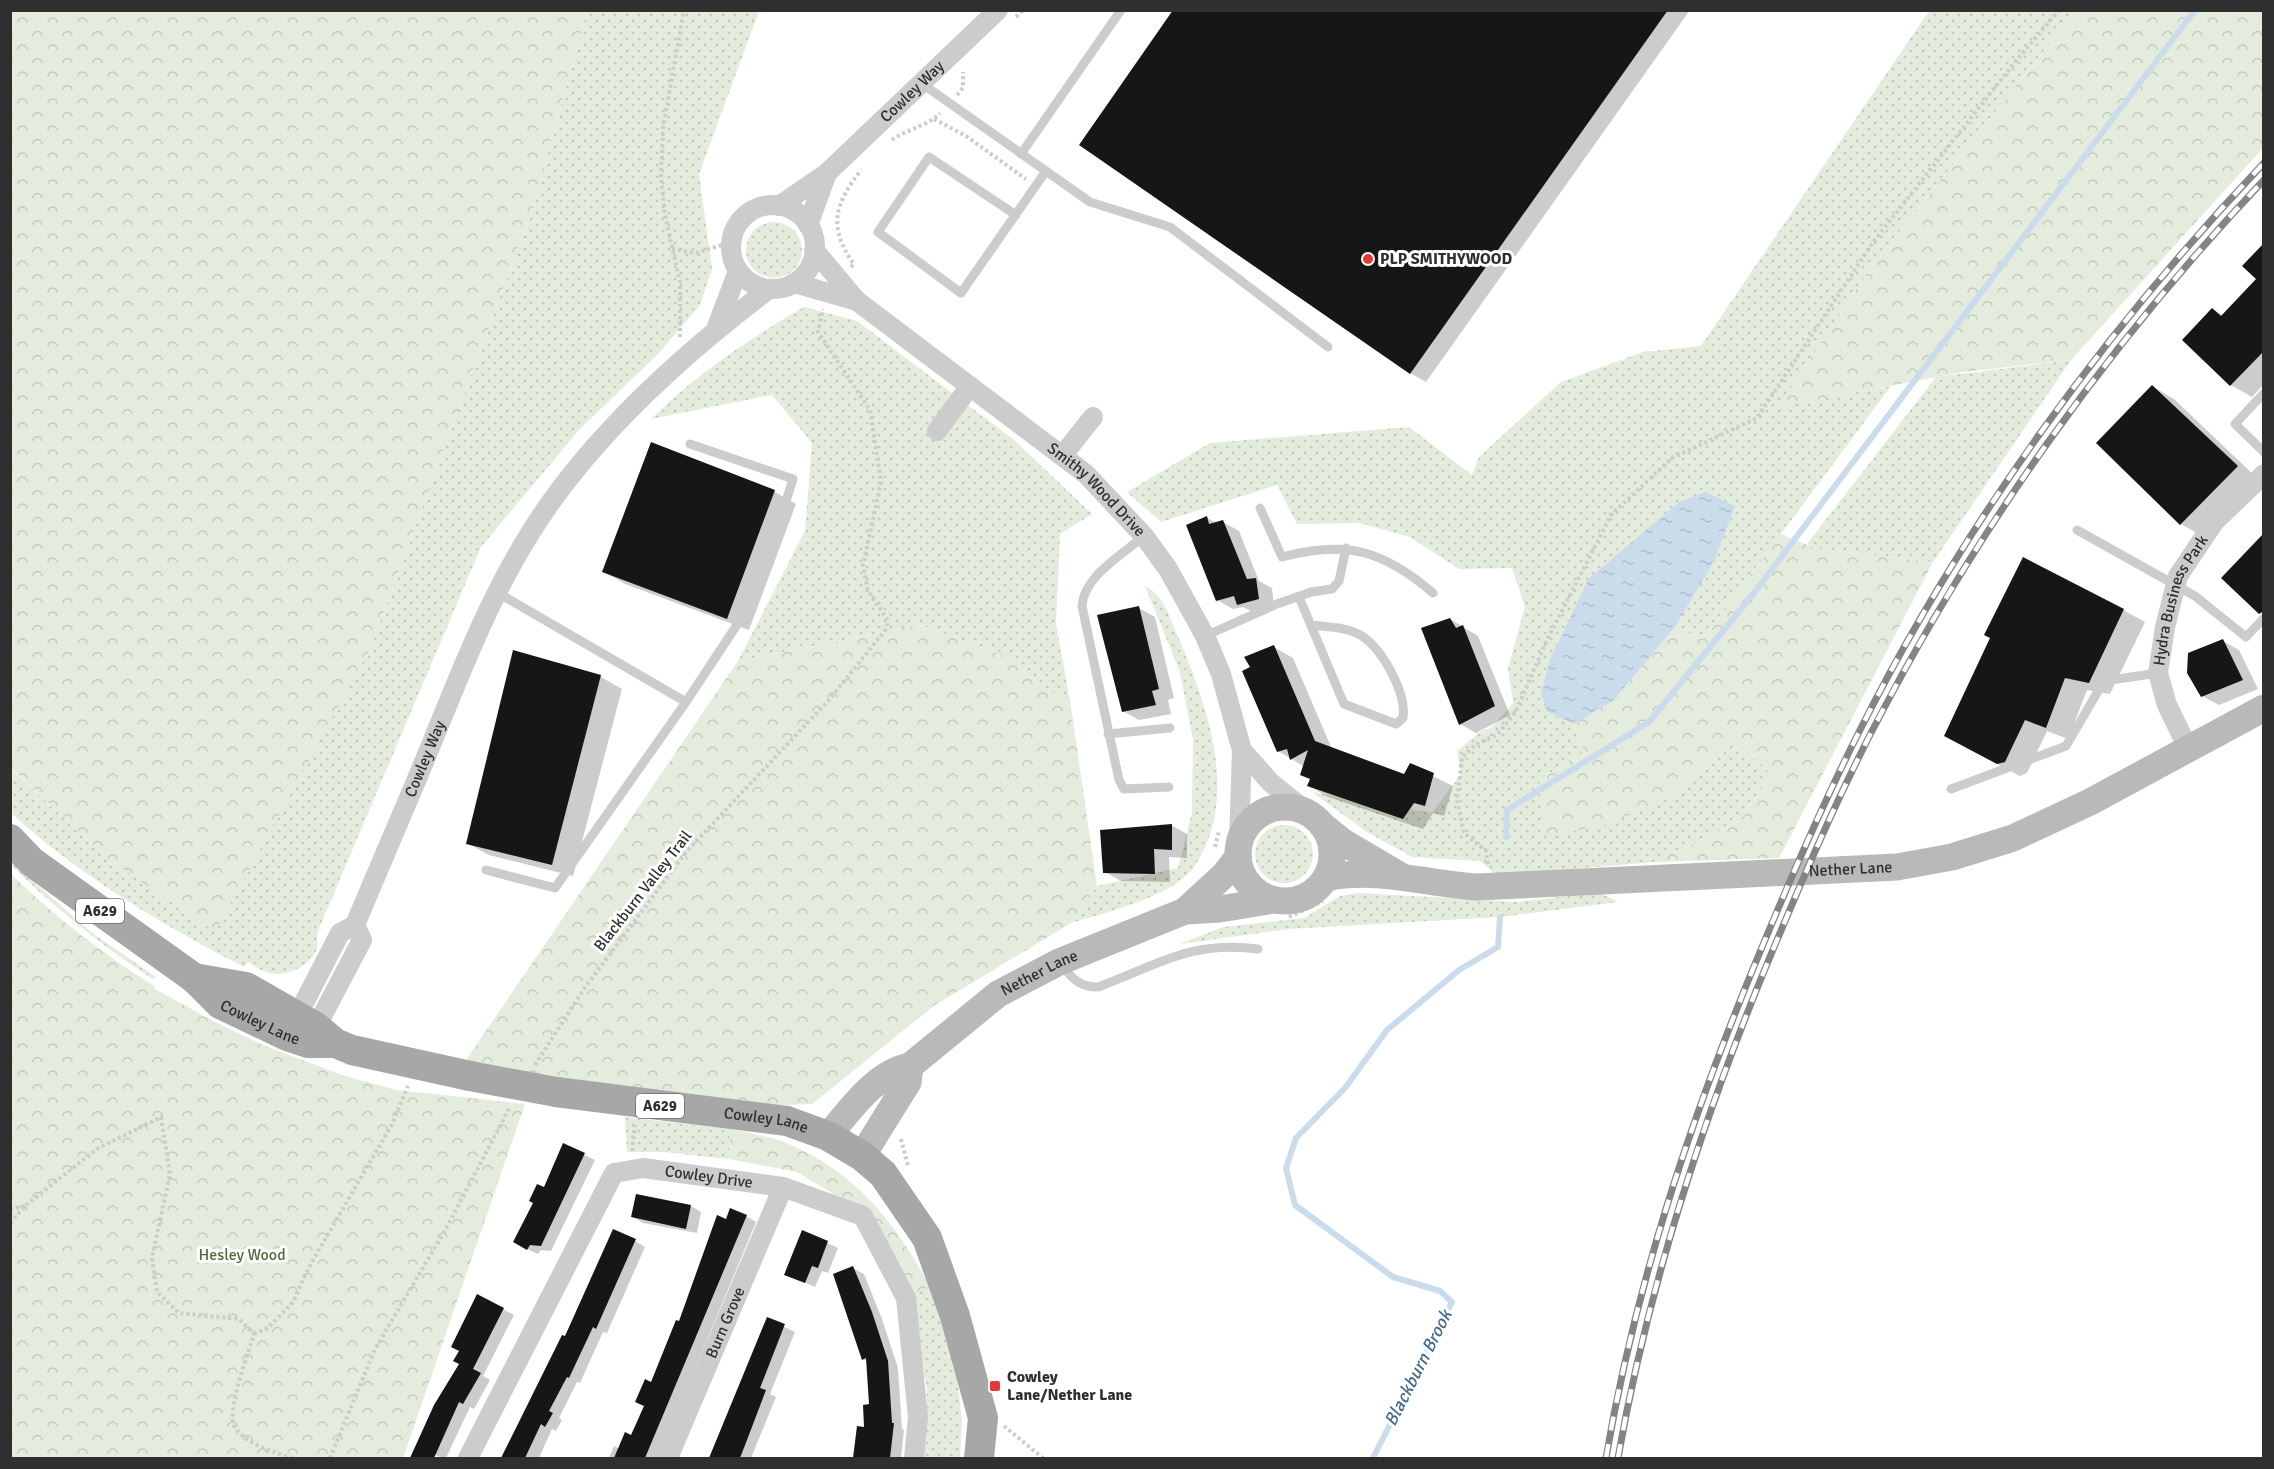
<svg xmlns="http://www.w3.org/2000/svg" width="2274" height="1469" viewBox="0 0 2274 1469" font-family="Signika,sans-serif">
<defs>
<pattern id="grass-dots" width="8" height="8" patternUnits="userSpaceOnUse" patternTransform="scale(1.5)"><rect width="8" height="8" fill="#e4ecdd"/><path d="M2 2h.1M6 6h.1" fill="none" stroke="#c4cbbe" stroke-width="1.8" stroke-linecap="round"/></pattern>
<pattern id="forest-crowns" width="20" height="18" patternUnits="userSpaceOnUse" patternTransform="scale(1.5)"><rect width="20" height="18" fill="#e4ecdd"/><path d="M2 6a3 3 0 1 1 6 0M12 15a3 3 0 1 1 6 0" fill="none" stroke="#c4cbbe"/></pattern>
<pattern id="water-ripples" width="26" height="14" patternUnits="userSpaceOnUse" patternTransform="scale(1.5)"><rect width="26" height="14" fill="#cadceb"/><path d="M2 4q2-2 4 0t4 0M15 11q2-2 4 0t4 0" fill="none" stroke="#aebdca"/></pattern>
</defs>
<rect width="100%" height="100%" fill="#fff"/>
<path fill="url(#grass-dots)" d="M587 11H759L699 174 712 269 700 305 659 353 578 431 481 547 317 933C317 938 318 944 317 948 312 965 286 978 269 973 262 971 254 966 248 962L244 967C161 924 80 876 11 813L10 768 108 859 370 649 533 208Z
M1929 11H2076L1871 267 1779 406 1891 386 1703 639 1675 627 1714 562 1679 502 1589 578 1547 712 1574 724 1584 751 1675 796 1736 741 1771 774 1741 820 1656 862 1496 875 1480 861 1412 857 1367 832 1312 792 1432 813 1461 774 1457 751 1481 731 1491 728 1513 703 1508 668 1525 607 1512 568 1459 569 1410 537 1359 523 1297 524 1277 485 1161 522 1127 492 1210 443 1409 427 1472 475 1479 457 1561 382 1643 352 1701 346Z
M746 250a28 28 0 1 1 56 0a28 28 0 1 1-56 0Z
M804 307 857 321 1014 440 1092 514 1060 534 1056 624 1071 707 1005 656 921 625 738 661 805 531 812 443 772 395 651 419C697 374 749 339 804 307Z
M2071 360 1933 562 1817 549 1807 544 1936 377Z
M1145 586C1165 596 1169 617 1178 637 1207 704 1240 796 1196 864 1176 896 1107 912 1071 923L1097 886 1178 868 1192 813 1193 739 1180 672Z
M1255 854a29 29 0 1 1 58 0a29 29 0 1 1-58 0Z
M10 861 92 933 156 977 154 980C102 946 55 908 11 865Z
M1599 892 1618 902 1500 917 1288 929 1180 944 1223 927 1304 918 1340 896 1359 893 1518 902Z
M625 1117 730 1129 729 1159 663 1152H627Z
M930 1287 955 1357 962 1421 960 1458H924L927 1388 906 1298Z"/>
<path fill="url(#forest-crowns)" d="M10 11H587L533 208 370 649 215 932 108 859 11 768Z
M2076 11H2263V148L2071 360 1963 372 1778 407 1871 267Z
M1781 534 1817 549 1933 562 1779 858 1656 862 1741 820 1771 774 1736 741 1675 796 1603 826 1545 836 1539 780 1584 751 1574 724 1613 701 1675 627 1703 639Z
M921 625 1005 656 1071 707 1097 886 1071 923 935 1005 812 1104 712 1108 460 1069 738 661Z
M11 874C55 917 102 953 154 986L155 989 217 1023 265 1046 345 1076 396 1090 525 1104 403 1458H11Z
M730 1129C745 1132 760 1135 775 1139 850 1165 894 1219 930 1287L906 1298 840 1198 797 1172 729 1159Z"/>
<path fill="url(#water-ripples)" d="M1706 492 1735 506 1714 562 1675 627 1613 701 1574 724 1547 712 1541 693 1550 660 1589 578 1679 502Z"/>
<path fill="#0003" d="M1174 10H1690L1426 382 1410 373Z
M2264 245V384L2252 397 2231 385 2184 340 2212 309 2224 316 2258 279Z
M2152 386 2174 399 2258 479 2202 536 2181 524Z
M652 444 775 492 796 504 749 630 625 584 604 572Z
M1207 518 1217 523 1223 522 1239 531 1259 581 1272 588 1274 608 1255 613 1243 607 1233 609 1217 600Z
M1139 608 1155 617 1174 698 1168 700 1171 714 1139 720 1123 711Z
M2123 610 2145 622 2110 694 2087 690 2068 739 2047 731 2027 773 2020 776 1967 748 1992 638Z
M1450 619 1478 636 1510 715 1476 733 1460 724Z
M2223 641 2239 650 2258 689 2219 705 2202 696Z
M1274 647 1293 658 1332 749 1405 776 1411 765 1453 786 1444 816 1433 813 1423 829 1328 797 1309 786 1312 780 1305 767 1278 751 1252 668Z
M514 652 601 677 622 689 573 876 489 855 467 843Z
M1171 825 1187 834V858L1169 857 1170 882 1121 881 1105 872Z
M564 1145 595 1160 551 1251 541 1250 538 1254 525 1248 544 1189Z
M691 1206 701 1212 697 1233 643 1223 633 1217Z
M746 1216 756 1222 658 1458H609L614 1446 620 1449 632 1437 645 1406 651 1384 726 1221Z
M802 1232 838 1248 828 1273 822 1271 815 1287 786 1274Z
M635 1241 645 1247 607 1333 603 1332 580 1383 577 1382 559 1418 562 1420 556 1431 552 1429 539 1458H504L563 1337 566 1338Z
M853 1268 864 1274 882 1319 898 1368 902 1429 904 1430 901 1458H854L858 1427 866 1429 871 1406 868 1362 863 1359Z
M478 1296 514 1315 483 1376 490 1380 474 1409 470 1407 446 1458H442L428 1452 461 1363 460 1351Z
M768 1319 795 1332 770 1394 776 1397 751 1458H710Z"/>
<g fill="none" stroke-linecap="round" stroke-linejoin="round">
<path stroke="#cadceb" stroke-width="6" d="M1506 837 1507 810 1649 722 1754 593 2195 10
M1373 1458 1452 1302 1440 1291 1393 1277 1295 1205 1286 1168 1296 1138 1345 1088 1387 1030 1459 970 1498 947 1500 917"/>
</g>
<path fill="#161616" d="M1173 10H1668L1410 374 1079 145Z
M2264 243V351L2230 386 2182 340 2212 308 2221 316 2256 279 2242 266Z
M2152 385 2238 466 2180 525 2096 443Z
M651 442 775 490 727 619 602 572Z
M1207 516 1209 524 1223 520 1247 579 1256 578 1259 599 1237 605 1234 596 1216 601 1186 525Z
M2264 533V611L2259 614 2221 578Z
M2023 557 2124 609 2089 683 2065 678 2046 728 2025 720 2005 762 1997 764 1944 736 1990 638 1984 635Z
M1139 606 1159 689 1152 691 1156 705 1122 712 1097 615Z
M1450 618 1456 628 1463 625 1495 706 1459 725 1421 628Z
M2223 639 2243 680 2201 697 2187 673 2188 653Z
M1274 645 1315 741 1404 774 1410 763 1434 773 1425 806 1414 803 1403 819 1307 786 1310 779 1300 775 1308 750 1290 760 1287 749 1277 752 1242 671 1250 667 1244 657Z
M513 650 601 675 552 865 466 844Z
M1172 824V850L1154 849 1155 874 1103 873 1100 830Z
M563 1143 585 1153 541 1246 530 1245 527 1250 513 1242 533 1203 529 1201 537 1184 544 1187Z
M636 1194 691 1205 686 1229 631 1217Z
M730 1208 747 1215 645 1458H614L625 1432 631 1435 644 1406 635 1402 645 1379 651 1382 676 1320 679 1321 717 1215 726 1219Z
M613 1229 636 1239 596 1329 593 1327 569 1378 567 1377 549 1411 553 1413 545 1427 541 1424 525 1458H501L562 1335 565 1336Z
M802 1230 828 1241 818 1268 812 1266 805 1283 784 1275Z
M853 1266 872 1312 888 1361 892 1423H894L890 1458H853L857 1426 864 1427 863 1405 869 1404 866 1358 862 1360 833 1274Z
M477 1294 504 1308 473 1369 481 1373 463 1404 459 1402 434 1458H410L434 1405 459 1364 453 1361 459 1351 451 1347Z
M767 1317 785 1324 760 1388 766 1390 747 1440 740 1458H709Z"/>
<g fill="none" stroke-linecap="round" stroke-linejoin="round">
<path stroke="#ccc" stroke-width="4" stroke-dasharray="3 3" stroke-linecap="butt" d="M1016 17 1023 10
M957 95 963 88V72
M934 119 966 136 1026 179
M892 140C907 129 928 126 940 113
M672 249 696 253 732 242
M851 267 854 264C827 227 835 204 861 170
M680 337V282L665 215 661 178 663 128 684 10
M1215 847 1219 831
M1488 864 1486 851 1464 833 1457 800 1462 757 1475 745 1498 734 1516 711 1547 640 1611 515 1672 458 1757 418 1874 241 2015 62 2059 10
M1289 917 1323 901
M535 1065 584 989 686 852 828 701 887 628V619L868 591 863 566 881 482 870 410 818 332 823 309
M901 1139 908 1166
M632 1151 635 1125
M10 1209 25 1206
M10 1223 26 1205 97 1149 161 1117 170 1174 152 1258 157 1292 179 1313 239 1319 254 1334C249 1352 225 1413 235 1428 248 1445 274 1452 292 1458
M254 1334 268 1328 293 1302 309 1267 391 1126 408 1086
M1004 1426 1043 1458
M330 1458 375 1349 447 1227 510 1107"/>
<path stroke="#ccc" stroke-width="9" d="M921 83 1090 202 1170 227 1328 347
M1021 154 1121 10
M1016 215 929 157 878 232 961 293 1046 171
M2264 393 2235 424 2264 452
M1260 508 1282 557C1346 540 1383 550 1433 593
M2077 530 2195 596 2246 637 2264 618
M1144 536C1122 555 1084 576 1082 606L1119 780 1124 789 1169 787
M498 593 686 702
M1299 597 1344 704 1396 724 1403 718C1407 694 1383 650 1362 636 1348 627 1327 627 1311 625
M1205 636 1277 604 1311 592 1332 589 1339 581 1346 548
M1108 734 1170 728
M1951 789 2066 746 2104 681 2158 673
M486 870 555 888 686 702 750 605 764 571 793 479 690 444
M1062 965C1072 979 1080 987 1098 987 1158 965 1190 940 1258 949"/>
<g stroke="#ccc" stroke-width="20">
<circle cx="773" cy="247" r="42"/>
<path id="s1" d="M779 206 827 173 998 10"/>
<path d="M808 225 827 173"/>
<path id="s2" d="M814 250 857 301 1086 474 1144 536 1168 569 1205 636 1221 674 1239 740 1242 750 1239 842"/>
<path d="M794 283 857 301"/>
<path d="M716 329 738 271"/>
<path d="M937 431 970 386"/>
<path d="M1062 456 1093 417"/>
<path id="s3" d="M2188 748 2167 705 2158 673 2165 627 2178 576 2215 521 2264 474"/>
<path d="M1242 750 1270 782 1311 815"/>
<path id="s4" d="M292 1026 340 933 355 925C380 865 406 806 431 745 460 674 488 601 529 535 588 439 679 357 769 289"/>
<path d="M311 1037 362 940 355 925"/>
<path id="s5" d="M468 1458 614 1173 643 1168 783 1187 863 1216 906 1298 918 1417 914 1458"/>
<path id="s6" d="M668 1458 783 1187"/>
</g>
<g stroke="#b9b9b9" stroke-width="27">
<circle cx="1285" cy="854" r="47"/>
<path d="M1322 825 1343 842 1399 875"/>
<path id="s7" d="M1326 878C1376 867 1427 884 1477 887L1897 867 1952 857 2013 838 2090 802 2264 708"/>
<path d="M1185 911 1220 909 1274 900"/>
<path id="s8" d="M828 1136C850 1110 875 1073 910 1066L998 994 1059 962 1185 911 1224 875 1238 857"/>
<path d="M862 1156 908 1082 910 1066"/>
</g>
<g stroke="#a7a7a7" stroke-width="30">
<path id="s9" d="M10 839 32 862 194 978 220 1004 287 1036 308 1043H335"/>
<path d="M194 978 246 987 316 1027 335 1043 352 1050 470 1076"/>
<path id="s10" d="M556 1092 787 1121 828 1136 862 1156 883 1174 927 1238 955 1316 983 1418 979 1458"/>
</g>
<defs>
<path id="rail" d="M1606 1458C1635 1287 1689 1124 1755 964 1788 884 1822 805 1861 728 1965 522 2105 330 2264 163
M1618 1458C1648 1287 1701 1124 1767 964 1800 885 1833 807 1872 731 1975 531 2109 343 2264 180"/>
</defs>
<use href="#rail" stroke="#848484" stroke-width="7"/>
<use href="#rail" stroke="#fff" stroke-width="4.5" stroke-dasharray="14" stroke-linecap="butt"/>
<path stroke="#a7a7a7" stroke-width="30" d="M470 1076 556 1092"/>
</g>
<g fill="#e23836" stroke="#fff" stroke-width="2">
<circle cx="1368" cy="259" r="6"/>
<rect x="989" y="1380" width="12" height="12" rx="3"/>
</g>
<g text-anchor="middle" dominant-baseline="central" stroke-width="6" stroke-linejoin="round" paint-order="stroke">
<g fill="#fff" stroke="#6d6d6d" stroke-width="1.5">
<rect x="76" y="899" width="48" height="24" rx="4.5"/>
<rect x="636" y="1094" width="48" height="24" rx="4.5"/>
</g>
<g font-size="15" font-weight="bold" fill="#2f2f2f">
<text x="100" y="911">A629</text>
<text x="660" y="1106">A629</text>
</g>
<g font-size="16" fill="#2f2f2f" stroke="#fff">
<text stroke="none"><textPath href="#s1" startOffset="176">Cowley Way</textPath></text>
<text stroke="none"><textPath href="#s2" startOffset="372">Smithy Wood Drive</textPath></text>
<text stroke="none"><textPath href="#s3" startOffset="158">Hydra Business Park</textPath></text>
<text stroke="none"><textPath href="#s4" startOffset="302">Cowley Way</textPath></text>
<text stroke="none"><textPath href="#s7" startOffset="526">Nether Lane</textPath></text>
<text transform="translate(643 891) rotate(-52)">Blackburn Valley Trail</text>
<text stroke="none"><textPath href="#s8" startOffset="270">Nether Lane</textPath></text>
<text stroke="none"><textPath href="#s9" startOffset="312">Cowley Lane</textPath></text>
<text stroke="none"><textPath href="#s10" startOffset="212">Cowley Lane</textPath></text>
<text stroke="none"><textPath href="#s5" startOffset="416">Cowley Drive</textPath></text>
<text stroke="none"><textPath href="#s6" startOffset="147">Burn Grove</textPath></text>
</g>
<g font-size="16" font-weight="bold" fill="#2f2f2f" stroke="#fff" text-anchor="start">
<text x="1380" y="259">PLP SMITHYWOOD</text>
<text x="1007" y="1377">Cowley<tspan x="1007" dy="18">Lane/Nether Lane</tspan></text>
</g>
<g font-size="16" fill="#4f6a3d" stroke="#fff">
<text x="242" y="1255">Hesley Wood</text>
</g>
<g font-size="18" font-style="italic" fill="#3e6a90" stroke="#fff">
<text transform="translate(1418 1368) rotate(-63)">Blackburn Brook</text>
</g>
</g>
<rect width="2274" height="1469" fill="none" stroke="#2f2f2f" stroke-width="24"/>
</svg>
